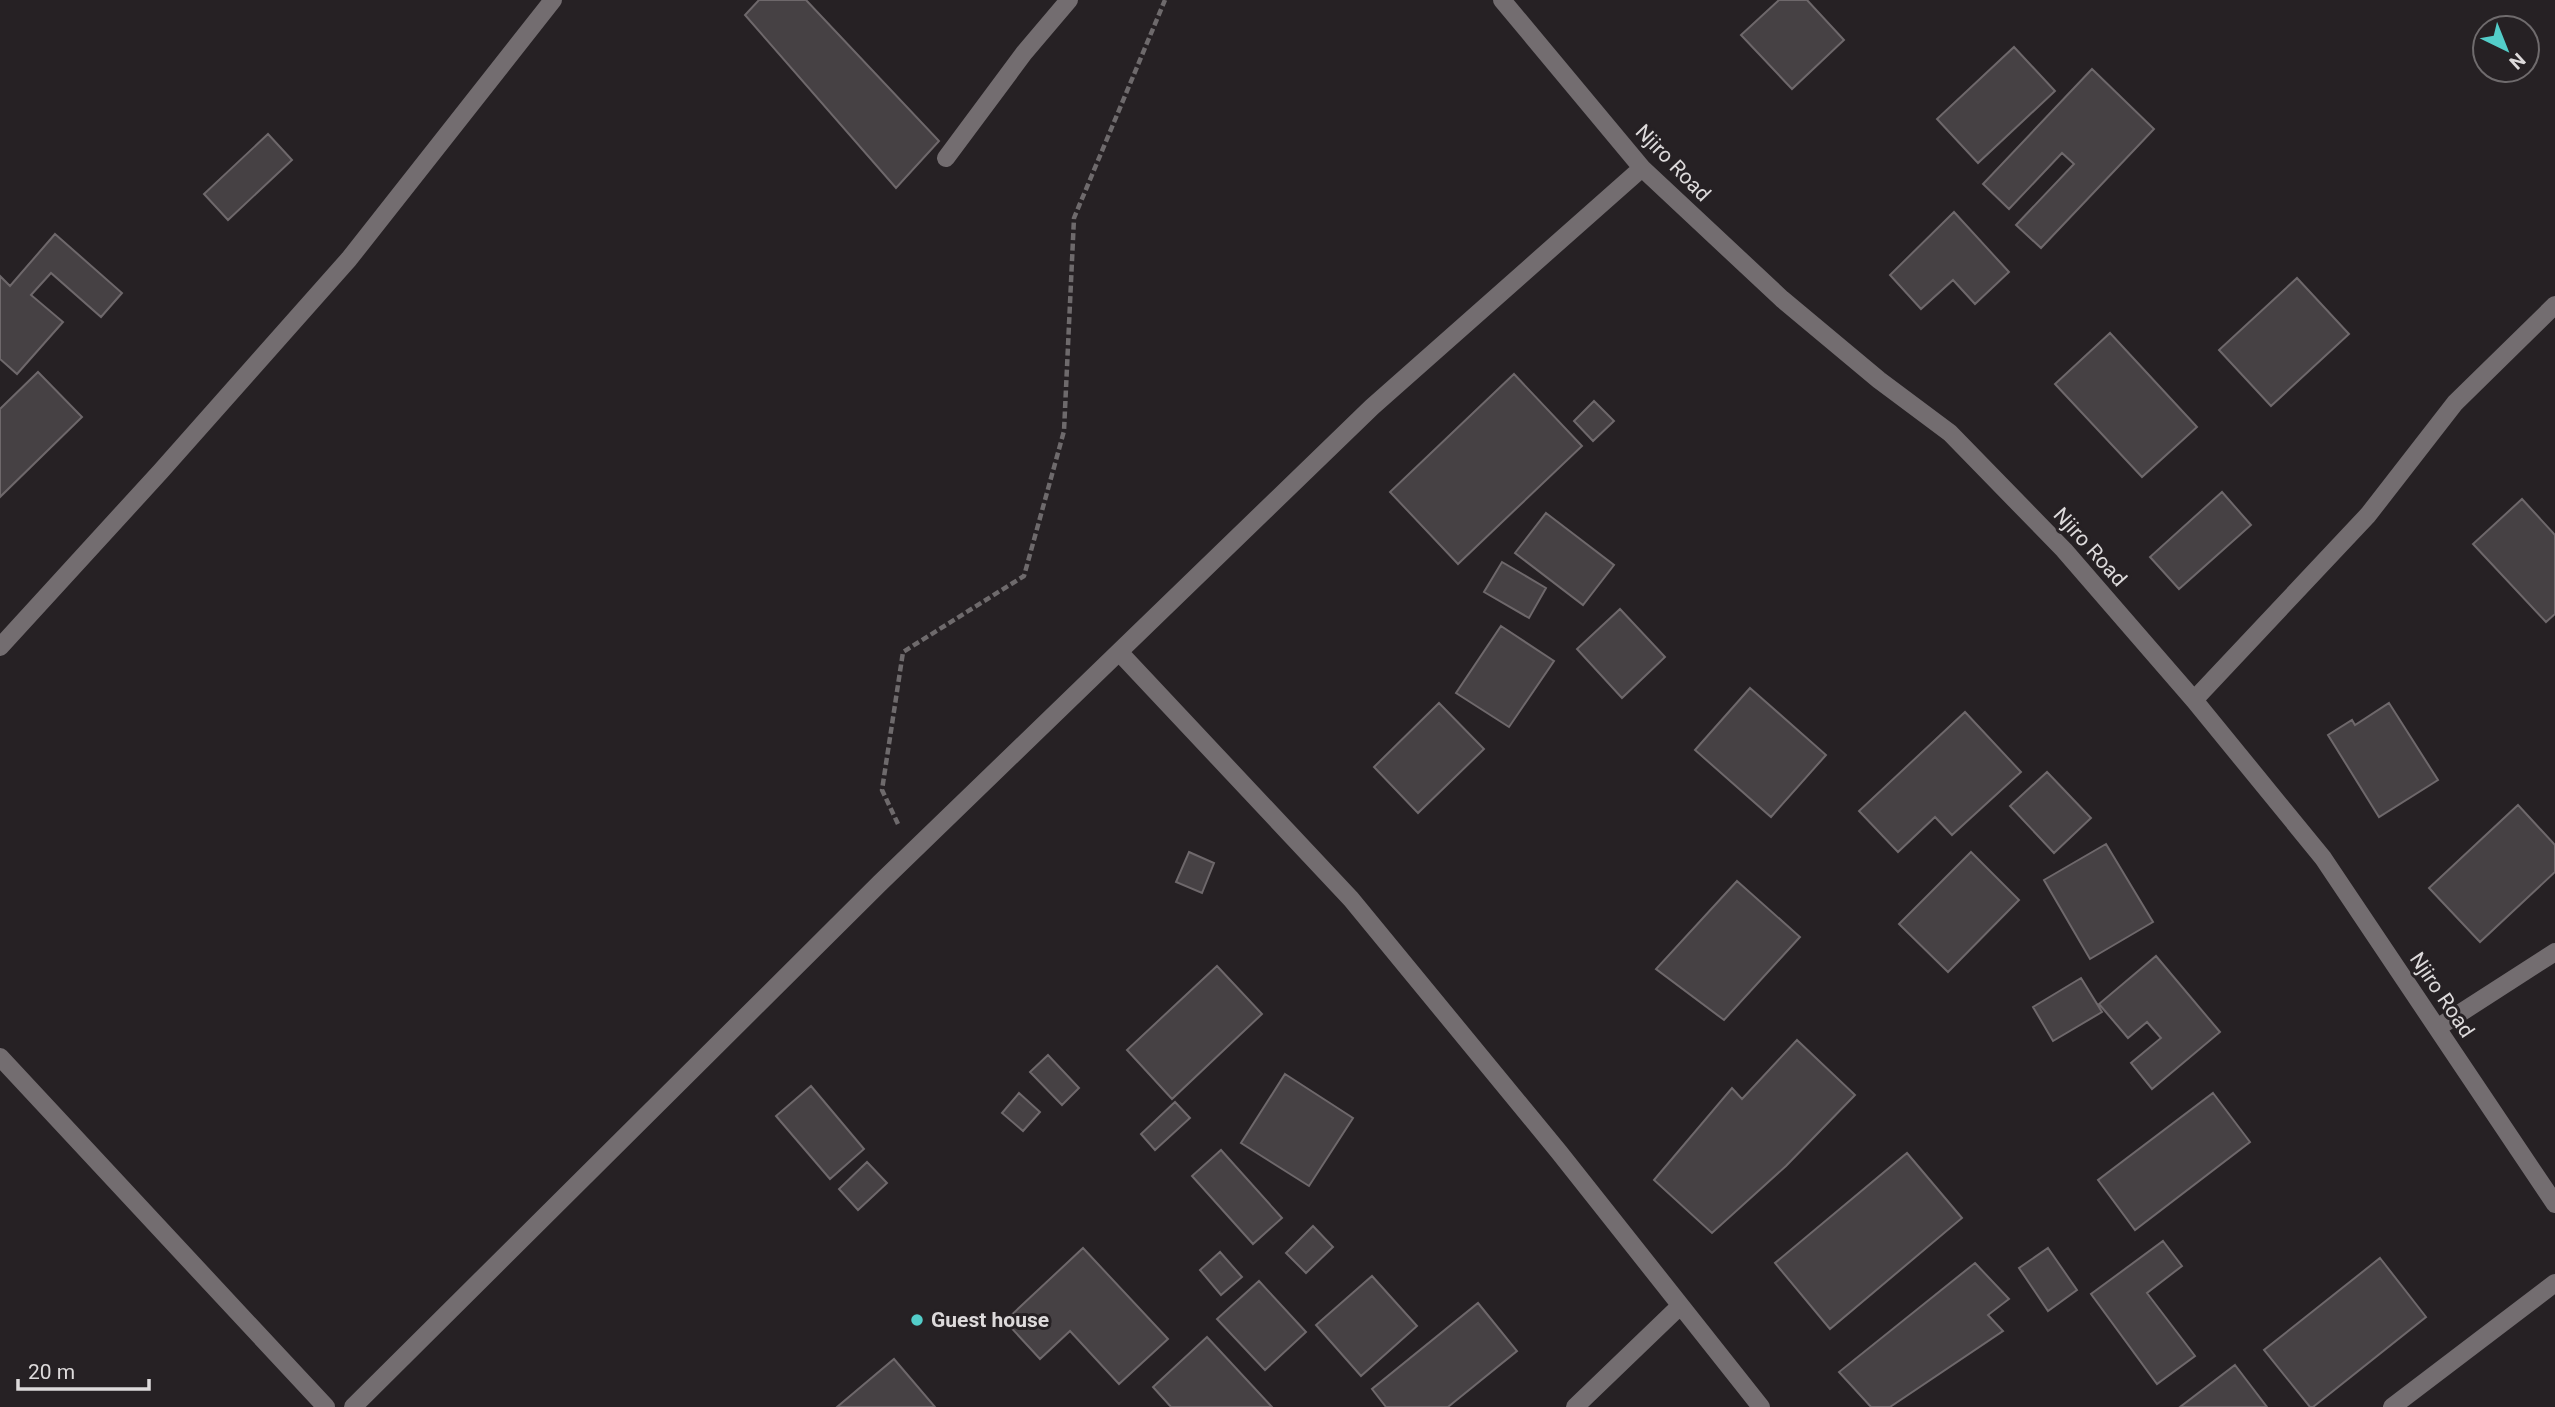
<svg xmlns="http://www.w3.org/2000/svg" width="2555" height="1407" viewBox="0 0 2555 1407" font-family="Roboto,sans-serif">
<rect width="100%" height="100%" fill="#262124"/>
<path fill="#464144" stroke="#6e686b" stroke-width="2" d="M759 0H806L939 141 896 188 745 15Z
M1779 0H1807L1844 40 1792 89 1741 35Z
M2014 47 2055 91 1978 163 1937 119Z
M2092 69 2154 129 2041 248 2016 225 2074 164 2062 153 2009 209 1983 184Z
M268 134 292 160 228 220 204 194Z
M1954 212 2009 272 1975 304 1953 280 1921 309 1890 275Z
M55 234 122 293 101 317 51 273 31 295 63 322 17 374 0 359V276L10 286Z
M2297 278 2349 334 2271 406 2219 350Z
M2110 333 2197 427 2142 477 2055 384Z
M38 372 82 417 0 497V409Z
M1514 374 1582 446 1458 564 1390 492Z
M1594 401 1614 421 1593 441 1574 421Z
M2222 492 2251 525 2179 589 2150 557Z
M2522 499 2555 535V614L2546 622 2473 544Z
M1546 513 1614 565 1583 605 1515 553Z
M1502 562 1546 588 1529 618 1484 592Z
M1620 609 1665 657 1622 698 1577 649Z
M1501 626 1554 661 1509 727 1456 693Z
M1750 688 1826 755 1771 817 1695 750Z
M1439 703 1484 749 1418 813 1374 767Z
M2389 703 2438 780 2379 817 2328 735 2352 720 2355 725Z
M1965 712 2021 772 1952 835 1935 817 1898 852 1859 811Z
M2047 772 2091 818 2054 853 2010 806Z
M2518 805 2555 845V872L2480 942 2429 888Z
M2106 844 2153 922 2090 959 2044 880Z
M1189 852 1214 863 1202 893 1176 882Z
M1971 852 2019 900 1948 972 1899 924Z
M1737 881 1800 937 1724 1020 1656 969Z
M2156 956 2220 1032 2152 1089 2131 1063 2161 1038 2147 1022 2128 1038 2099 1004Z
M1217 966 1262 1014 1172 1099 1127 1050Z
M2081 978 2102 1012 2053 1041 2033 1007Z
M1797 1040 1855 1095 1786 1166 1712 1233 1654 1180 1732 1088 1742 1099Z
M1048 1055 1079 1088 1062 1105 1030 1072Z
M1285 1074 1353 1118 1309 1186 1241 1143Z
M811 1086 864 1149 830 1179 776 1116Z
M1019 1093 1040 1112 1023 1131 1002 1113Z
M2213 1093 2250 1142 2135 1230 2098 1180Z
M1175 1102 1190 1118 1155 1150 1141 1134Z
M1221 1150 1282 1218 1253 1244 1192 1176Z
M1907 1153 1962 1218 1830 1329 1775 1263Z
M867 1162 887 1183 858 1210 839 1189Z
M1313 1226 1333 1247 1306 1273 1286 1253Z
M2163 1241 2182 1266 2147 1293 2195 1356 2157 1384 2091 1294Z
M1083 1248 1168 1339 1119 1384 1070 1331 1040 1359 1005 1321Z
M2048 1248 2077 1290 2048 1311 2019 1268Z
M1220 1252 1242 1277 1221 1295 1200 1270Z
M2380 1258 2426 1317 2313 1407H2310L2264 1350Z
M1975 1263 2009 1299 1988 1315 2003 1331 1890 1407H1871L1839 1372Z
M1372 1276 1417 1326 1361 1376 1316 1325Z
M1259 1281 1306 1332 1265 1370 1217 1319Z
M1478 1303 1517 1351 1448 1407H1386L1372 1389Z
M1207 1337 1272 1407H1171L1153 1387Z
M894 1359 935 1407H837Z
M2235 1365 2267 1407H2180Z"/>
<g fill="none" stroke-linecap="round" stroke-linejoin="round">
<path stroke="#6e6a6c" stroke-width="4.5" stroke-dasharray="7 3.5" stroke-linecap="butt" d="M898 824 882 790 903 652 1024 576 1064 431 1074 218 1165 0"/>
<path stroke="#736d70" stroke-width="18" d="M1502 0 1642 168 1782 299 1879 380 1950 433 2064 550 2194 700 2323 858 2555 1204
M946 158 1024 53 1069 0
M0 647 161 471 349 259 553 0
M1120 653 1351 899 1559 1152 1761 1407
M2194 700 2368 515 2455 403 2555 305
M2437 1028 2555 952
M0 1057 326 1407
M353 1407 880 883 1372 407 1642 168
M1575 1407 1680 1306
M2392 1407 2555 1283"/>
</g>
<circle fill="#53cdc9" stroke="#262124" stroke-width="2.5" cx="917" cy="1320" r="7"/>
<g text-anchor="middle" dominant-baseline="central" stroke-width="6" stroke-linejoin="round" paint-order="stroke">
<g font-size="21" fill="#dddadb" stroke="#262124">
<text transform="translate(1673 163) rotate(46)">Njiro Road</text>
<text transform="translate(2090 547) rotate(48)">Njiro Road</text>
<text transform="translate(2442 995) rotate(56)">Njiro Road</text>
</g>
<g font-size="21" font-weight="bold" fill="#dddadb" stroke="#262124" text-anchor="start">
<text x="931" y="1320">Guest house</text>
</g>
</g>
<g transform="translate(2506 49) rotate(137)"><circle r="33" fill="#262124" stroke="#6f6b6d" stroke-width="2"/>
<path d="M0-5L12 26L0 18L-12 26Z" fill="#53cdc9"/>
<text y="-10" font-size="19" font-weight="bold" text-anchor="middle" fill="#dddadb">N</text>
</g>
<path d="M18 1379v10h131v-10" fill="none" stroke="#dddadb" stroke-width="3.5"/>
<text x="28" y="1379" font-size="21" fill="#dddadb" stroke="#262124" stroke-width="5" paint-order="stroke">20 m</text>
</svg>
